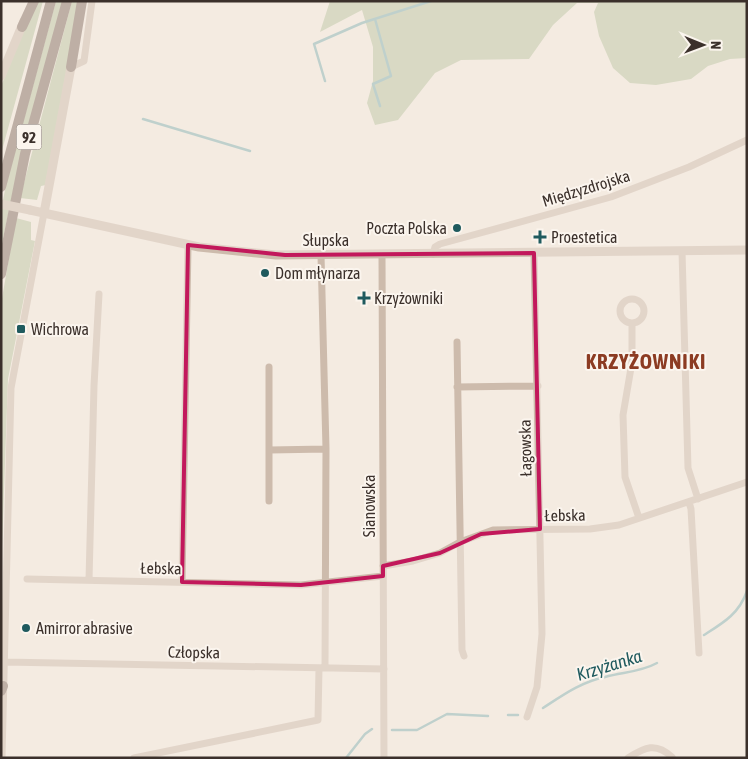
<svg xmlns="http://www.w3.org/2000/svg" width="748" height="759" viewBox="0 0 748 759" font-family="'Asap Condensed',sans-serif">
<rect width="100%" height="100%" fill="#f4ebe1"/>
<path fill="#b8c4a0" d="M36 1H43L1 154V86Z
M56 1H63L22 149 1 248V210L6 185Z
M72 1H79L46 185 41 186 37 200 20 198Z
M330 1H747V58L730 59 708 66 691 79 656 85 630 83 613 68 599 36 594 12 598 3H577L553 25 529 59 461 60 435 73 398 120 375 125 367 103 373 81V47L362 10 320 32Z
M16 218 31 222V240L35 241 8 379 1 576V304Z"/>
<g fill="none" stroke-linecap="round" stroke-linejoin="round">
<path stroke="#7fb0b2" stroke-width="2.5" d="M375 19 391 76 373 84 380 106
M325 81 314 44 362 23 431 1
M143 119 250 151
M704 635C723 623 739 614 747 591
M543 708C563 695 581 682 605 677 623 672 641 672 657 663
M508 715H518
M392 730H417L447 714 488 716
M346 758 365 734 372 729"/>
<path stroke="#cdbbac" stroke-width="7" d="M71 67 84 61 92 1
M682 251 688 468 698 499
M433 254 435 247 440 244 611 197 689 167 747 140
M321 255 326 449 325 668
M382 255 384 758
M620 311a12 12 0 1 1 24 0a12 12 0 1 1-24 0Z
M632 323V362L623 415 625 477 639 518
M457 342 462 650 464 656
M269 367V501
M457 387 538 386
M270 450 326 449
M689 502 691 509 699 653
M383 566 413 561 440 553 460 542 493 530 590 529 619 525 747 482
M27 579 301 585 383 576
M89 580 94 386 99 294
M182 582 188 245
M4 662 384 669
M527 717 537 687 542 634 534 253
M2 758 11 388 44 213
M134 758 318 720 319 668
M628 758C645 747 656 742 672 757"/>
<path stroke="#cdbbac" stroke-width="9" d="M1 76 24 21
M30 210 199 247 276 255 747 250
M44 213 71 67"/>
<path stroke="#7d675c" stroke-width="10" d="M22 27 34 1
M71 67 82 1
M1 187 51 1
M1 274 25 154 67 1
M1 691 3 686"/>
<path stroke="#cdbbac" stroke-width="9" d="M1 204 30 210"/>
</g>
<path d="M0 0H748V759H0ZM188 245 285 255 534 253 540 529 481 534 440 553 383 566V576L301 585 182 582Z" fill="#f4ebe1" fill-opacity=".55" fill-rule="evenodd"/>
<path fill="none" stroke="#c2185b" stroke-width="4" stroke-linejoin="round" d="M188 245 285 255 534 253 540 529 481 534 440 553 383 566V576L301 585 182 582Z"/>
<g fill="#1f5a5e" stroke="#fbf5ee" stroke-width="2">
<circle cx="457" cy="228" r="5"/>
<path d="M537.5 229.5h5v5h5v5h-5v5h-5v-5h-5v-5h5z"/>
<circle cx="265" cy="273" r="5"/>
<path d="M361.5 290.5h5v5h5v5h-5v5h-5v-5h-5v-5h5z"/>
<rect x="16" y="324" width="10" height="10" rx="2.5"/>
<circle cx="26" cy="628" r="5"/>
</g>
<g text-anchor="middle" dominant-baseline="central" stroke-width="4" stroke-linejoin="round" paint-order="stroke">
<rect fill="#fbf5ee" stroke="#756b66" stroke-width="1" x="16.5" y="124.5" width="25" height="25" rx="4"/>
<g font-size="15" font-weight="bold" fill="#3b302b">
<text x="29" y="137">92</text>
</g>
<g font-size="16" fill="#3b302b" stroke="#fbf5ee">
<text transform="translate(586 188) rotate(-17)">Międzyzdrojska</text>
<text x="326" y="240">Słupska</text>
<text transform="translate(525 448) rotate(-91)">Łagowska</text>
<text transform="translate(369 506) rotate(-90)">Sianowska</text>
<text transform="translate(565 515) rotate(-1)">Łebska</text>
<text transform="translate(161 568) rotate(1)">Łebska</text>
<text transform="translate(194 652) rotate(1)">Człopska</text>
</g>
<g font-size="16" fill="#3b302b" stroke="#fbf5ee" text-anchor="start">
<text x="447" y="228" text-anchor="end">Poczta Polska</text>
<text x="551" y="237">Proestetica</text>
<text x="275" y="273">Dom młynarza</text>
<text x="374" y="298">Krzyżowniki</text>
<text x="31" y="329">Wichrowa</text>
<text x="36" y="628">Amirror abrasive</text>
</g>
<g font-size="18" font-style="italic" fill="#1f5a5e" stroke="#fbf5ee">
<text transform="translate(609 665) rotate(-17)">Krzyżanka</text>
</g>
<g font-size="21" font-weight="bold" letter-spacing="1" fill="#8c3b22" stroke="#fbf5ee">
<text x="646" y="361">KRZYŻOWNIKI</text>
</g>
</g>
<rect width="748" height="759" fill="none" stroke="#3b302b" stroke-width="5"/>
<g transform="translate(703 45) rotate(91)" stroke="#fbf5ee" stroke-width="4" paint-order="stroke">
<path d="M0-4L9 19L0 12L-9 19Z" fill="#3b302b"/>
<text y="-8" font-size="14" font-weight="bold" text-anchor="middle" fill="#3b302b">N</text>
</g>
</svg>
